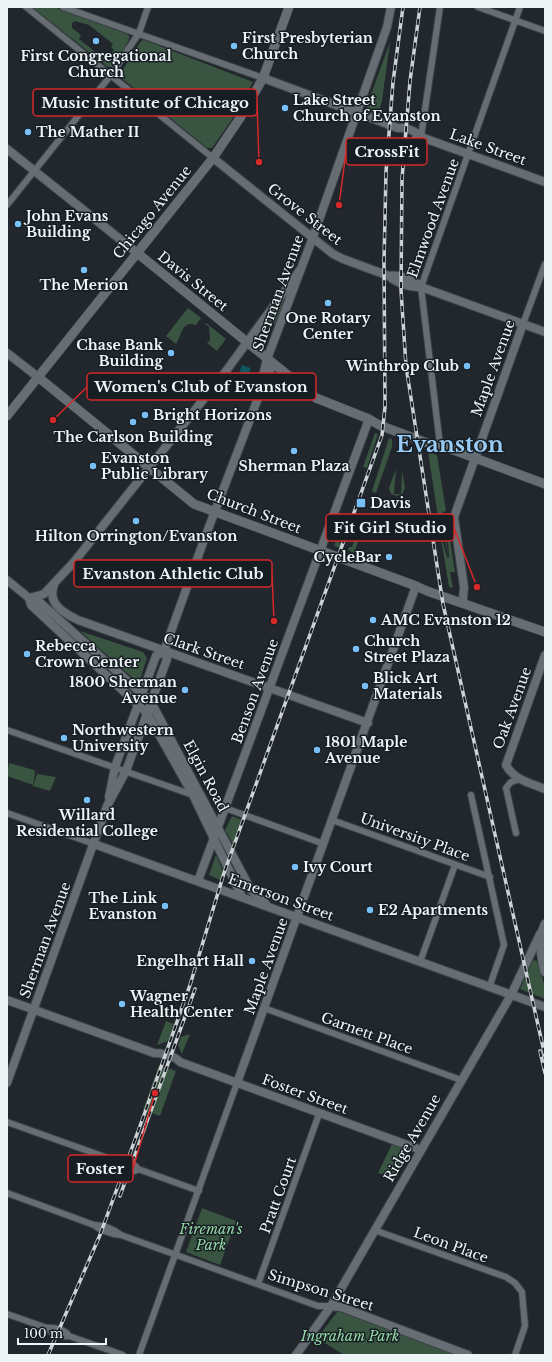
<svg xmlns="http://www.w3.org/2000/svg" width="552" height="1362" viewBox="0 0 552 1362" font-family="'Libre Baskerville',serif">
<rect width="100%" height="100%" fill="#21272d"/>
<path fill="#395541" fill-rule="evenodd" d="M32 7H54L127 34 130 37 121 55 115 51 109 58 115 63 112 67H108ZM75 21 89 25 113 44 111 47 114 50 108 58 105 56 103 58 79 39 81 35 72 28V23Z
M144 40 253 82 231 121 212 148H207L119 76 141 41Z
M390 42 382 101 378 115 368 112 366 108Z
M281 301 286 303 277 325 267 321Z
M188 308 201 318 196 325C181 320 182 336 176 344L166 336Z
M206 323 226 339 217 351 207 343 210 340 209 327 205 324Z
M375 433 378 434 367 468 363 467Z
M389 438 392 439V447L376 493 372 491Z
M428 452 437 455 446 511 443 512 448 555 443 530H440Z
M396 469 394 494H401L402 470 405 488 402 494 397 496 391 494 389 488Z
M346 514 350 515 340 541H338L341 544 340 548 334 546Z
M446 515 455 572H450L453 588 449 587 440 532 447 557H449Z
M367 517 354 553 348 550 349 547H352L362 518 365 519Z
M80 631 143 652 147 658 140 680H135Z
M9 763 34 770 35 773 33 785 7 776Z
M37 774 56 777 50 791 33 786Z
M232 816 242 820 233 844 225 830Z
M216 855 223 871 220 880 209 875Z
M533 960 537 961 545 987V999L520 989Z
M166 1021 174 1024 168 1041 157 1045Z
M190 1034 183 1051 182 1054 178 1045 181 1037Z
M159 1065 176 1071 160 1116 143 1110Z
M392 1144 410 1150 395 1178 378 1173Z
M202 1208 236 1221 220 1265 186 1252Z
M338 1311 458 1355H344L317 1338Z"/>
<path fill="#0f5762" d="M242 365 251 368 247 379 238 376Z"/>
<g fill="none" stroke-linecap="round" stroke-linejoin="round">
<defs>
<path id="minor" d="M26 7 213 158
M63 7 263 78
M478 7 545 31
M421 137 440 7
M7 205 111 75 139 33 148 7
M523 324 545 264
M440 445 421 287 520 7
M7 730 193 795
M471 795 504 945 489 988
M225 808 324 844
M7 813 94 844
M332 820 490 877
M516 833 506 788 511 782 520 779
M420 962 455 865
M264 1008 461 1080
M7 1122 119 1162C125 1160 135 1164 138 1169L199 1191
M119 1162 121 1166 135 1171 138 1169
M7 1193 94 1225C104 1225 113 1229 121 1235L318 1306H331
M94 1225C101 1231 111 1234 121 1235
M374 1230 506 1277 515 1283 522 1292 525 1326 515 1355
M258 1284 319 1114
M7 1314 47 1328C54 1327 66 1330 69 1336
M47 1328C52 1334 63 1338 69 1336L123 1355
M139 1355 237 1083"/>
<path id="tertiary" d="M263 78 398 128C406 127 416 131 421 137
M416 138 421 137 545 182
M7 149 136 252
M213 158 333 254 343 259 389 276C396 283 411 288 421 287L545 332
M389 276C399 274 414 280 421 287
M7 353 38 377
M263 376 267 359 313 237 387 27 391 7
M7 580 29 598 31 605 147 713 193 795 242 897
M54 585C47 603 63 613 78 620L368 723
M29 598 44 594 74 562 226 371 300 270
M35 598 151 702 251 890 266 904
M463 599 464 587 454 517 523 324
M545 655 506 765C514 780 530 783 545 789
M109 797 115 767 156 656 164 651
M94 844 545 1007
M198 881 369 419
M7 1000 154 1053C162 1053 175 1056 180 1062L421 1150
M7 1083 107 806 126 771 167 659 164 651 204 540 263 385 273 364
M237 1083 416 586
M331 1306 341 1307 468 1355
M296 1355 331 1306 511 995 540 934"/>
<path id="secondary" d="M136 252 316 398 369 419 379 425 435 446 440 445 545 484
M38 377 194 504 416 586 427 591 545 632
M7 416 213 158 240 118 263 78 289 7
M545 924C538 940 541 956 545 972"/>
</defs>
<use href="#minor" stroke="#3c4247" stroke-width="8"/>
<use href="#tertiary" stroke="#3c4247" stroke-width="10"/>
<use href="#secondary" stroke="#3c4247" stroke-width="10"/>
<use href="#minor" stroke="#666e74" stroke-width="6"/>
<use href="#tertiary" stroke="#666e74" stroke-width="8"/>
<use href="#secondary" stroke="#666e74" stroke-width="9"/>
<defs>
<path id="rail" d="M420 7 410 81 402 179 401 290 406 366 443 604 545 1056
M540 1051 545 1073
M120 1196 195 989
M48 1355 100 1235 144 1115 190 985 224 873 382 435 385 407 384 262 386 172 393 82 403 7"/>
</defs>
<use href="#rail" stroke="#cdd2d5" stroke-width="3.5"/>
<use href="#rail" stroke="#171e23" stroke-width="2" stroke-dasharray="6" stroke-linecap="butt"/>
</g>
<g fill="#79bff8" stroke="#171e23" stroke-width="1.5">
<circle cx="96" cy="41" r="4"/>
<circle cx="234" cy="46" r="4"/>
<circle cx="285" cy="108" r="4"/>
<circle cx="28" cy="132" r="4"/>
<circle cx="18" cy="224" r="4"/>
<circle cx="84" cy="270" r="4"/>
<circle cx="328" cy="303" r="4"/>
<circle cx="171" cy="353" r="4"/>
<circle cx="467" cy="366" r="4"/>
<circle cx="145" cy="415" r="4"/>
<circle cx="133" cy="422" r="4"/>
<circle cx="294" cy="451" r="4"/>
<circle cx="93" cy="466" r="4"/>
<rect x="356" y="498" width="10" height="10" rx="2"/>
<circle cx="136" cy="521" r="4"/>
<circle cx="389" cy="557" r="4"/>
<circle cx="373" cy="620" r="4"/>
<circle cx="356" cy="649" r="4"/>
<circle cx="27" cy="654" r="4"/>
<circle cx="365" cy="686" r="4"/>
<circle cx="185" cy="690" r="4"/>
<circle cx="64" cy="738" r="4"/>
<circle cx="317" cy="750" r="4"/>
<circle cx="87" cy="800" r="4"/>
<circle cx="295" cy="867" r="4"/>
<circle cx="165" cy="906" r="4"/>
<circle cx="370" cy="910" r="4"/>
<circle cx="252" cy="961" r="4"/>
<circle cx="122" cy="1004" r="4"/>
</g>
<g text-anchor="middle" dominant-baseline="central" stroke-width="3" stroke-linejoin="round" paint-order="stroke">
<g font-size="14" font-weight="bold" fill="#eff4f7" stroke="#171e23" text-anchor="start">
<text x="242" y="38">First Presbyterian<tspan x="242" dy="16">Church</tspan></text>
<text x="96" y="56" text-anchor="middle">First Congregational<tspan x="96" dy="16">Church</tspan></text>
<text x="293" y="100">Lake Street<tspan x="293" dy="16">Church of Evanston</tspan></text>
<text x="36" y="132">The Mather II</text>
<text x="26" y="216">John Evans<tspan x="26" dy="16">Building</tspan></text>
<text x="84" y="285" text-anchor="middle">The Merion</text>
<text x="328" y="318" text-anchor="middle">One Rotary<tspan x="328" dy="16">Center</tspan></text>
<text x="163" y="345" text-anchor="end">Chase Bank<tspan x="163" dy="16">Building</tspan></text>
<text x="459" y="366" text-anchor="end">Winthrop Club</text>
<text x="153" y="415">Bright Horizons</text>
<text x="133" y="437" text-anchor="middle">The Carlson Building</text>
<text x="101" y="458">Evanston<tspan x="101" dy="16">Public Library</tspan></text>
<text x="294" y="466" text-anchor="middle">Sherman Plaza</text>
<text x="370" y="503">Davis</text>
<text x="136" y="536" text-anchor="middle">Hilton Orrington/Evanston</text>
<text x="381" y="557" text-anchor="end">CycleBar</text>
<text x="381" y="620">AMC Evanston 12</text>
<text x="364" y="641">Church<tspan x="364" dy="16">Street Plaza</tspan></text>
<text x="35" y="646">Rebecca<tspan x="35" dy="16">Crown Center</tspan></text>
<text x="373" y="678">Blick Art<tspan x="373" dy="16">Materials</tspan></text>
<text x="177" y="682" text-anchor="end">1800 Sherman<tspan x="177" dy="16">Avenue</tspan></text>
<text x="72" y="730">Northwestern<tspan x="72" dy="16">University</tspan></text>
<text x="325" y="742">1801 Maple<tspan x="325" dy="16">Avenue</tspan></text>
<text x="87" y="815" text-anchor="middle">Willard<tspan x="87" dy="16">Residential College</tspan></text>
<text x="303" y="867">Ivy Court</text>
<text x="157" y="898" text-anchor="end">The Link<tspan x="157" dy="16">Evanston</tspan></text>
<text x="378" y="910">E2 Apartments</text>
<text x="244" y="961" text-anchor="end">Engelhart Hall</text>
<text x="130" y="996">Wagner<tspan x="130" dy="16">Health Center</tspan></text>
</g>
<g font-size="14" fill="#eff4f7" stroke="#171e23">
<text transform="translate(488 147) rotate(20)">Lake Street</text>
<text transform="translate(152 212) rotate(-51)">Chicago Avenue</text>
<text transform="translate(305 214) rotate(38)">Grove Street</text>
<text transform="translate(433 218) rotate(-70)">Elmwood Avenue</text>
<text transform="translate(193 281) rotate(39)">Davis Street</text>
<text transform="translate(278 293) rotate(-70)">Sherman Avenue</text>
<text transform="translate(493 368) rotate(-70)">Maple Avenue</text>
<text transform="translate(254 511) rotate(21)">Church Street</text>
<text transform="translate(204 651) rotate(19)">Clark Street</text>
<text transform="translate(255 691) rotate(-70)">Benson Avenue</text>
<text transform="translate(512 708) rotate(-70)">Oak Avenue</text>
<text transform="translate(206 776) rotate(62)">Elgin Road</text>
<text transform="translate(415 837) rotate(20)">University Place</text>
<text transform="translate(281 897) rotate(20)">Emerson Street</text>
<text transform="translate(45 940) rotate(-70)">Sherman Avenue</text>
<text transform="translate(266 966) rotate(-70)">Maple Avenue</text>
<text transform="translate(367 1033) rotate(20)">Garnett Place</text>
<text transform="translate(305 1094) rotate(20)">Foster Street</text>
<text transform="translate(412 1138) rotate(-60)">Ridge Avenue</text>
<text transform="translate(278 1195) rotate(-70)">Pratt Court</text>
<text transform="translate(451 1245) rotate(20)">Leon Place</text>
<text transform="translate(321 1290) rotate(17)">Simpson Street</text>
</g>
<g font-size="14" font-style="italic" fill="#95d9a7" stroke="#171e23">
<text x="211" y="1229">Fireman's<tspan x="211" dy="16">Park</tspan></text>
<text x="350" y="1336">Ingraham Park</text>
</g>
<g font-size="22" font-weight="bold" fill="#99ccf6" stroke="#171e23">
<text x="450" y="444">Evanston</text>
</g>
</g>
<path fill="none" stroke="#d62828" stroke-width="1.5" d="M259 162L257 103M339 205L346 152M53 420L87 387M477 587L454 528M274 621L272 574M155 1093L133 1169"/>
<g fill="#d62828" stroke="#171e23" stroke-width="1.5">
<circle cx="259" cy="162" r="4"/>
<circle cx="339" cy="205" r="4"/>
<circle cx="53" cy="420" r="4"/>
<circle cx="477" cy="587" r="4"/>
<circle cx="274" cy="621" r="4"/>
<circle cx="155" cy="1093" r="4"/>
</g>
<g fill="#171e23" stroke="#d62828" stroke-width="1.5">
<rect x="33" y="89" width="224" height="27" rx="4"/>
<rect x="346" y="138" width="81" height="27" rx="4"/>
<rect x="87" y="373" width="229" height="27" rx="4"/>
<rect x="326" y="514" width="128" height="27" rx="4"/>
<rect x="74" y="560" width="198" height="27" rx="4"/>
<rect x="68" y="1155" width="65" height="27" rx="4"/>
</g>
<g font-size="15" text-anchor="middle" font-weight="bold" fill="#eff4f7">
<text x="145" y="108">Music Institute of Chicago</text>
<text x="387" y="157">CrossFit</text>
<text x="201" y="392">Women's Club of Evanston</text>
<text x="390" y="533">Fit Girl Studio</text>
<text x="173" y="579">Evanston Athletic Club</text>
<text x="100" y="1174">Foster</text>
</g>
<rect width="552" height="1362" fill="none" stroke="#eff4f7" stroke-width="16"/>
<path d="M18 1338v6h88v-6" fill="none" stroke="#eff4f7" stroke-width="2"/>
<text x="24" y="1338" font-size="12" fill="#eff4f7" stroke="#171e23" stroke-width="3" paint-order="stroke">100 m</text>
</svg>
